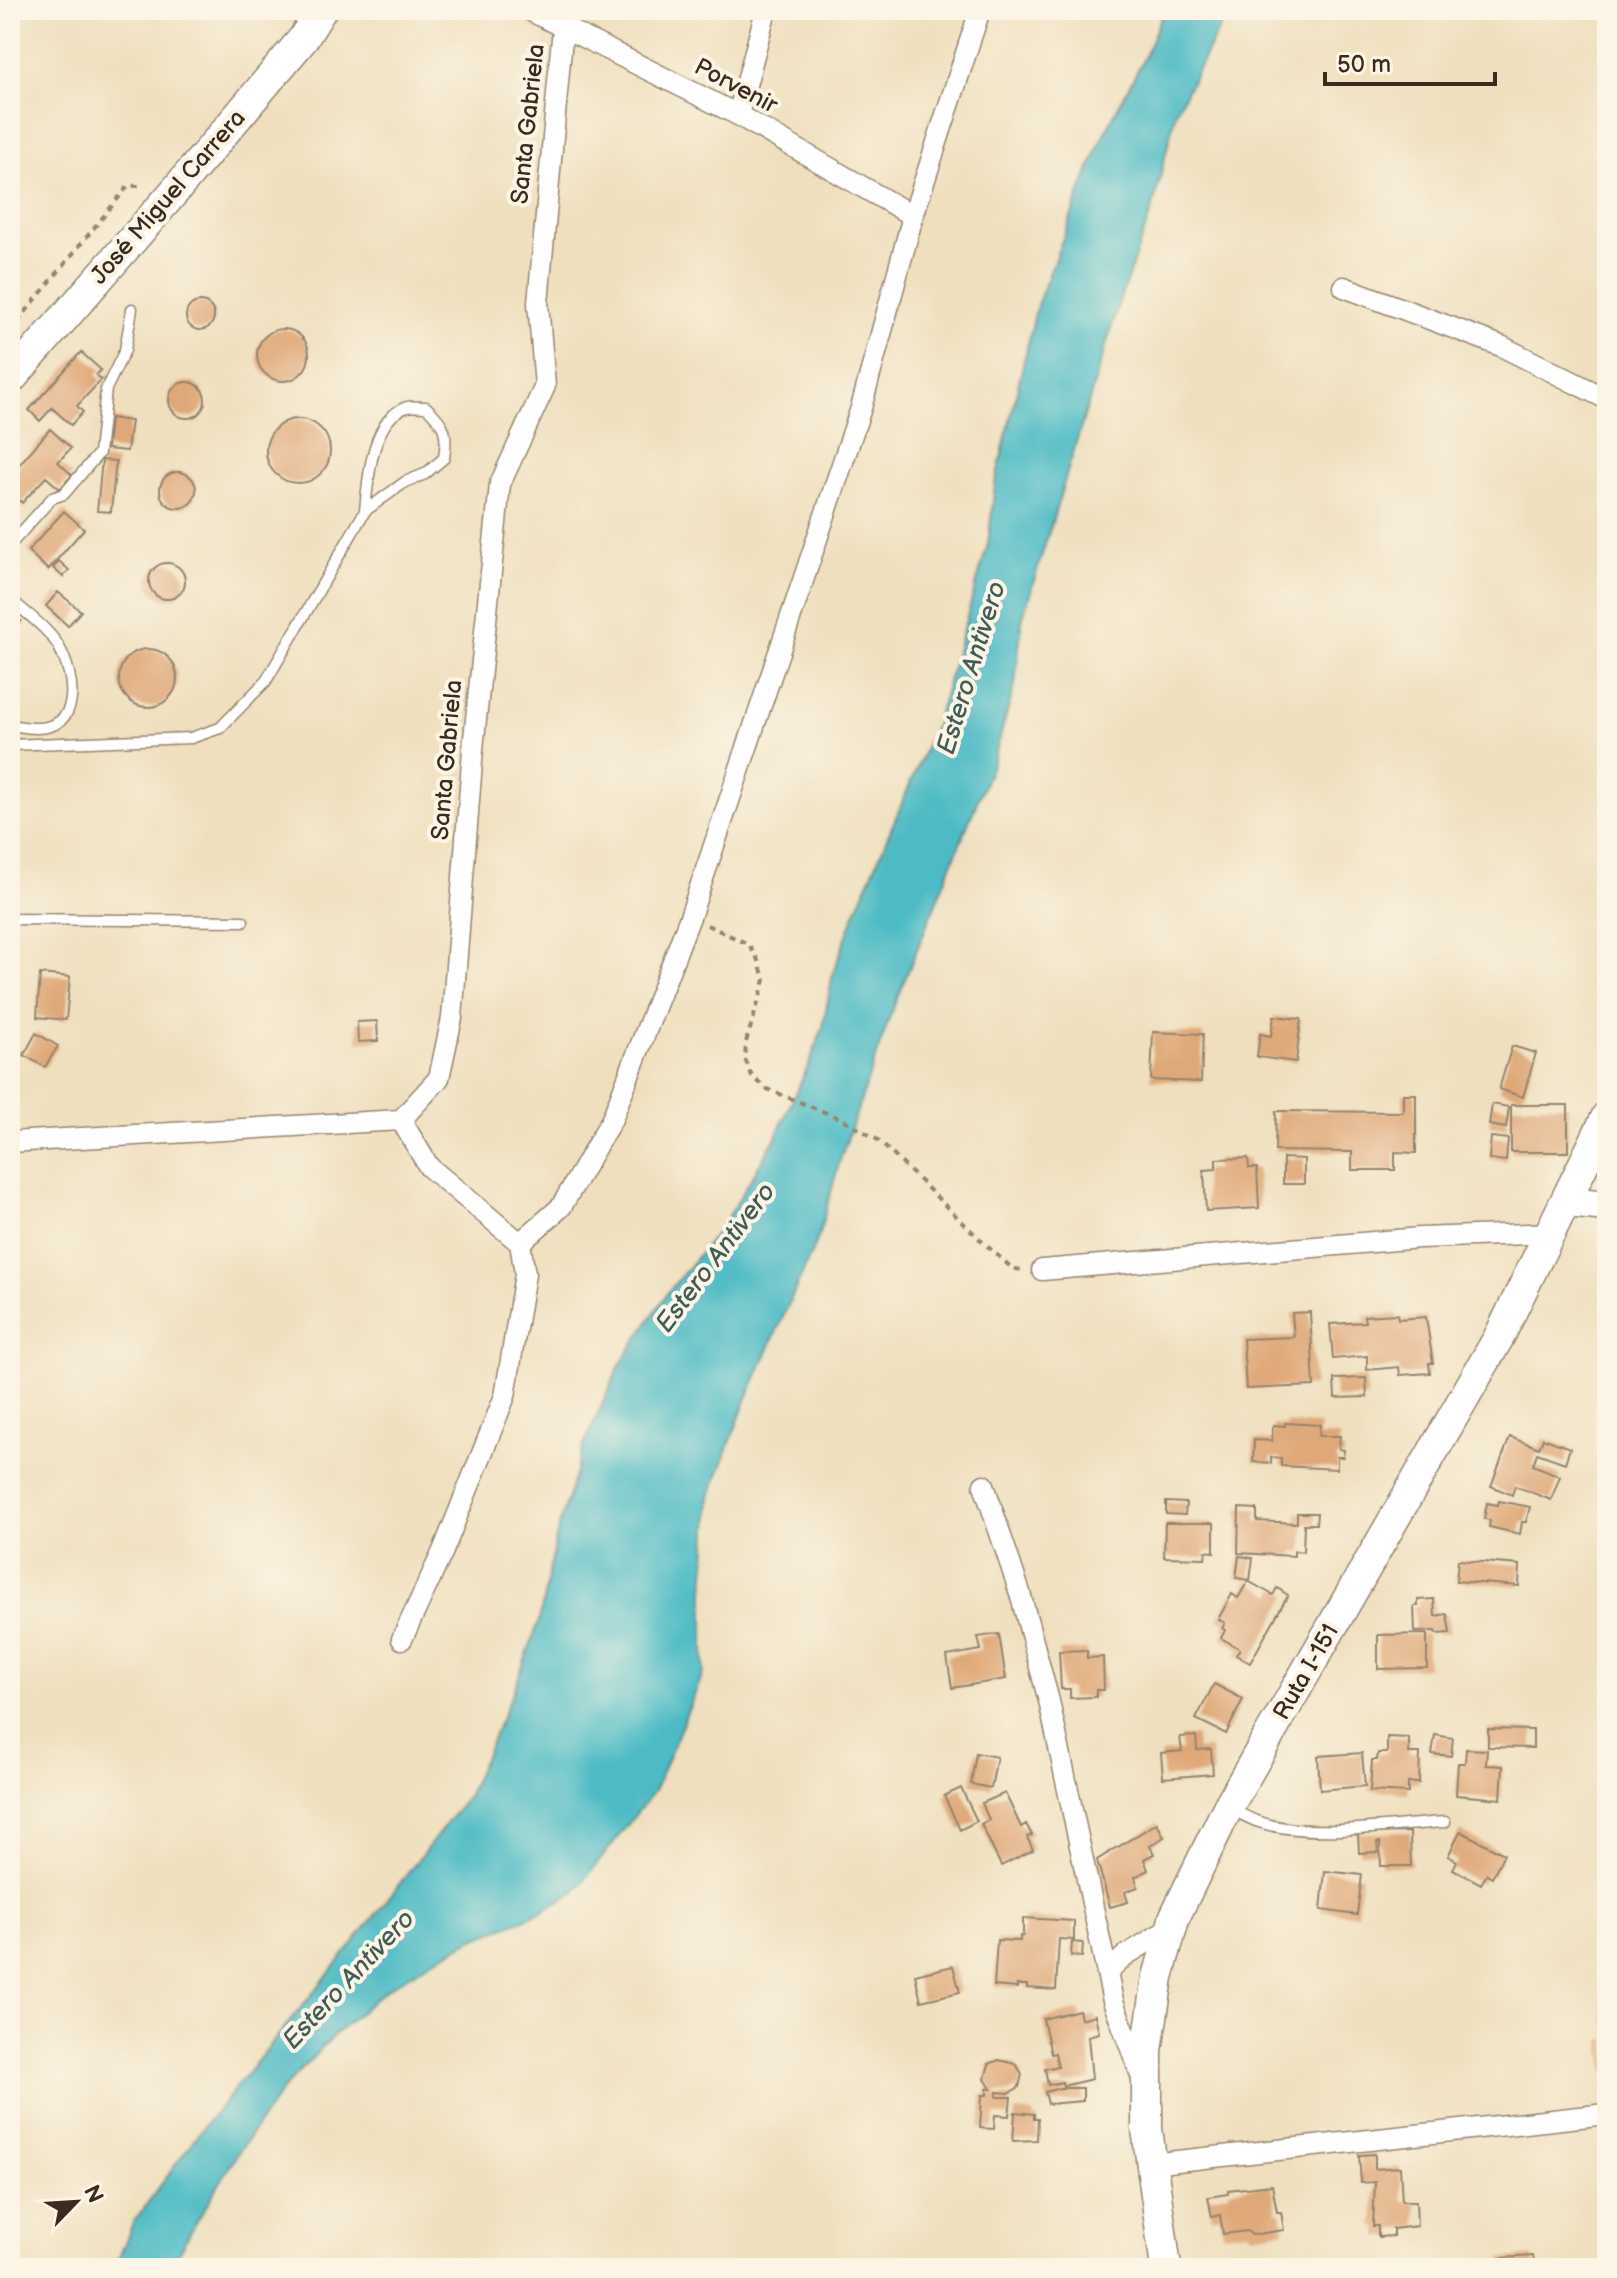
<svg xmlns="http://www.w3.org/2000/svg" width="1617" height="2278" viewBox="0 0 1617 2278" font-family="'Balsamiq Sans',sans-serif">
<rect width="100%" height="100%" fill="#fcf5e5"/>
<filter id="ink" filterUnits="userSpaceOnUse"><feTurbulence type="fractalNoise" baseFrequency=".0125" numOctaves="2"/><feDisplacementMap in="SourceGraphic" scale="16" xChannelSelector="R" yChannelSelector="G"/><feConvolveMatrix kernelMatrix="1 2 1 2 8 2 1 2 1" color-interpolation-filters="sRGB"/></filter>
<filter id="wash" filterUnits="userSpaceOnUse"><feTurbulence type="fractalNoise" baseFrequency=".006" numOctaves="4" result="noise"/><feDisplacementMap in="SourceGraphic" scale="32" xChannelSelector="R" yChannelSelector="G"/><feGaussianBlur stdDeviation="1.8" result="paint"/><feColorMatrix in="noise" values="0 0 0 0 0 0 0 0 0 0 0 0 0 0 0 0 0 1.4 0 .05"/><feComposite in="paint" operator="in"/></filter>
<g filter="url(#wash)">
<rect width="100%" height="100%" fill="#efdfbe"/>
<path fill="#4dbbc5" stroke="#447272" stroke-width="2" d="M1164 10H1229L1176 111 1153 207 1121 296 1022 620 1015 684 992 765 891 1013 840 1160 818 1238 746 1400 710 1497 704 1591V1672L654 1791 575 1892 543 1911 472 1940 435 1959 385 1990 332 2037 283 2089 237 2154 169 2268H115L133 2223 201 2130 341 1959 467 1797 514 1690 539 1621 558 1529 585 1443 620 1365 668 1292 724 1224 775 1139 810 1062 823 1027 833 973 854 916 936 723 988 544 995 484 1037 305 1102 138 1144 58Z"/>
<g id="blocks">
<path fill="#dfa878" d="M186 316a14 14 0 1 1 28 0a14 14 0 1 1-28 0Z
M257 355a26 26 0 1 1 52 0a26 26 0 1 1-52 0Z
M81 352 101 370 96 375 101 380 77 406 83 412 71 425 52 408 40 421 29 410Z
M169 400a18 18 0 1 1 36 0a18 18 0 1 1-36 0Z
M110 418 131 421 127 451 107 449Z
M266 451a32 32 0 1 1 64 0a32 32 0 1 1-64 0Z
M50 429 71 448 58 462 72 475 60 489 46 477 22 503 19 500 10 511V475Z
M102 460 116 461 111 512 97 511Z
M160 490a18 18 0 1 1 36 0a18 18 0 1 1-36 0Z
M64 511 84 529 48 570 28 551Z
M59 561 69 570 63 577 53 568Z
M149 581a18 18 0 1 1 36 0a18 18 0 1 1-36 0Z
M58 592 81 611 68 626 46 606Z
M10 611 21 621 10 634Z
M119 678a29 29 0 1 1 58 0a29 29 0 1 1-58 0Z
M40 974 70 977 66 1020 37 1017Z
M1274 1016 1301 1019 1296 1062 1257 1057 1260 1034 1271 1036Z
M377 1021 378 1041 358 1042 357 1022Z
M1153 1032 1203 1034 1201 1082 1151 1080Z
M36 1033 58 1046 45 1067 24 1055Z
M1512 1046 1536 1053 1523 1097 1499 1089Z
M1403 1094H1416V1153L1395 1152V1170H1352V1152L1275 1151 1276 1111 1403 1112Z
M1492 1104 1509 1107 1506 1128 1489 1125Z
M1511 1105H1568V1152H1511Z
M1491 1137 1508 1139 1506 1161 1489 1159Z
M1248 1158 1249 1168H1257L1259 1208 1206 1211 1204 1170 1216 1169V1159Z
M1283 1158 1304 1159V1184H1283Z
M1310 1312 1314 1386 1246 1389 1243 1339 1294 1337 1292 1313Z
M1397 1314 1398 1319 1426 1317 1433 1363H1429L1430 1373 1400 1375 1399 1367 1367 1370V1356L1333 1359 1330 1324 1365 1322 1364 1316Z
M1366 1378 1367 1397 1335 1398 1334 1379Z
M1285 1423 1320 1425 1319 1436H1340L1339 1449 1344 1450 1343 1457H1337V1469L1281 1466V1458L1271 1457V1463L1253 1462 1254 1440 1272 1441 1273 1425 1285 1426Z
M1510 1437 1539 1448 1543 1438 1570 1448 1565 1463 1537 1453 1533 1465 1560 1476 1551 1500 1515 1486 1512 1495 1491 1486Z
M1499 1501 1530 1507 1526 1522H1522L1520 1534 1489 1527 1490 1520 1484 1519 1487 1503 1498 1505Z
M1166 1502 1186 1503 1185 1515 1166 1514Z
M1239 1508 1257 1509V1521L1297 1523V1513H1317L1316 1524H1304L1303 1552 1294 1551V1556L1238 1553Z
M1165 1523H1214V1552L1206 1551 1205 1558 1164 1557Z
M1239 1556 1253 1558 1250 1580 1236 1578Z
M1458 1560 1520 1565 1519 1586 1456 1581Z
M1248 1581 1273 1595 1277 1588 1288 1595 1250 1663 1236 1655 1240 1649 1221 1638 1225 1630 1222 1628 1225 1623 1218 1619 1232 1594 1238 1598Z
M1434 1599 1435 1616 1447 1614 1450 1633 1436 1634 1435 1631 1415 1632 1414 1606H1418V1600Z
M999 1634 1006 1679 952 1688 947 1656 981 1650 978 1637Z
M1427 1634V1668L1378 1669V1635Z
M1087 1650V1658L1103 1657 1104 1690H1096V1697L1070 1698V1689H1061L1059 1651Z
M1214 1684 1243 1699 1226 1734 1196 1719Z
M1488 1729 1533 1730V1748L1488 1747Z
M1435 1735 1453 1738 1451 1756 1432 1754Z
M1196 1736 1197 1750 1211 1749 1213 1774 1163 1778 1161 1753 1182 1751 1180 1737Z
M1387 1737 1409 1738V1753H1420L1419 1783H1408V1793L1370 1791 1372 1760H1377L1378 1753H1387Z
M1466 1749 1487 1750 1486 1765 1503 1766 1501 1799 1456 1795 1458 1763H1465Z
M976 1753 997 1757 991 1788 971 1784Z
M1362 1753 1365 1786 1320 1790 1318 1756Z
M961 1788 977 1821 960 1830 944 1796Z
M1005 1793 1021 1827 1026 1824 1032 1835 1027 1837 1033 1850 1001 1866 981 1824 989 1820 982 1803Z
M1157 1823 1164 1837 1150 1846 1154 1854 1144 1859 1148 1870 1135 1877 1138 1887 1125 1892 1128 1902 1110 1907 1097 1860Z
M1460 1831 1504 1854 1492 1877 1487 1874 1481 1884 1453 1869 1457 1861 1448 1856Z
M1410 1832 1411 1866H1381L1380 1842H1377L1378 1852 1359 1853 1358 1833Z
M1325 1871 1362 1875 1357 1915 1321 1910Z
M1023 1918 1074 1921V1940L1059 1939 1056 1990 1027 1988V1985H1017V1988L994 1986 997 1940 1020 1941V1936H1023Z
M1072 1942 1083 1943 1082 1957 1071 1956Z
M1607 1959V1991L1602 1992 1598 1960Z
M953 1966 960 1992 921 2001 915 1975Z
M1601 1996H1607V2025H1605Z
M1079 2010 1081 2019 1095 2015 1099 2033 1088 2036 1092 2079 1063 2086 1062 2082 1048 2085 1045 2069 1058 2066 1055 2053 1051 2054 1043 2019Z
M1607 2039V2071H1605L1601 2040Z
M999 2060 1016 2064 1022 2074 1019 2087 1009 2093 997 2092V2097H1011L1009 2116 995 2115 994 2129 980 2128 982 2095H987V2089H991L985 2079 989 2064Z
M1060 2088H1083V2101L1048 2104 1045 2092Z
M1015 2112 1034 2114V2119H1038L1037 2140 1013 2141Z
M1375 2154V2169L1400 2167 1402 2201H1416L1417 2226 1393 2229V2236L1378 2237V2226H1373L1375 2182 1361 2183 1359 2155Z
M1272 2185 1277 2212H1281L1284 2230 1252 2235 1247 2231 1223 2234 1220 2215 1212 2217 1208 2197 1228 2194V2190Z
M1533 2256 1535 2268H1503L1502 2258Z"/>
</g>
</g>
<g filter="url(#ink)">
<use href="#blocks" fill-opacity="0" stroke="#95846e" stroke-width="2"/>
<g fill="none" stroke-linecap="round" stroke-linejoin="round">
<defs>
<path id="lane" d="M10 545 52 498 64 494 99 453 106 389 125 350 132 309
M10 599C26 613 49 629 59 647 75 676 83 729 35 728 27 728 18 726 10 725
M10 745 191 738 220 728 266 681 365 511 405 482 425 474 444 458C448 432 445 424 426 407 421 407 412 406 407 407 371 418 368 481 365 511
M10 919 243 921
M1231 1809C1240 1813 1249 1819 1259 1822 1311 1839 1389 1825 1445 1822"/>
<path id="street" d="M529 10 738 115 913 216
M738 115 766 10
M1344 287 1501 346 1607 399
M401 1120 429 1167 520 1243 525 1274 505 1396 443 1551 402 1639
M10 1142 401 1120 439 1078 452 1018 473 749 500 484 545 386 538 303 563 27 572 10
M520 1243 561 1207 612 1119 690 917 861 408 913 216 980 10
M1042 1270 1420 1238 1552 1233
M984 1485 1020 1593 1049 1701 1113 2001 1142 2078
M1107 1973 1126 1955 1172 1927
M1150 2164 1607 2114"/>
<path id="secondary" d="M10 380 174 192 303 39 321 10
M1567 1202 1607 1206
M1166 2268 1147 2129V2050L1158 1977 1175 1916 1228 1807 1499 1337 1607 1116"/>
</defs>
<use href="#lane" stroke="#95846e" stroke-width="13"/>
<use href="#street" stroke="#95846e" stroke-width="23"/>
<use href="#secondary" stroke="#95846e" stroke-width="33"/>
<path stroke="#95846e" stroke-width="4" stroke-dasharray="6 6" stroke-linecap="butt" d="M10 331 129 185 144 187
M707 925 748 944 757 958 765 980 746 1042 745 1059 752 1076 767 1089 842 1119 878 1140 987 1246 1012 1268 1021 1270"/>
<use href="#lane" stroke="#fff" stroke-width="10"/>
<use href="#street" stroke="#fff" stroke-width="20"/>
<use href="#secondary" stroke="#fff" stroke-width="30"/>
</g>
</g>
<g text-anchor="middle" dominant-baseline="central" stroke-width="8" stroke-linejoin="round" paint-order="stroke">
<g font-size="24" fill="#3b2a1e" stroke="#fcf5e5">
<text transform="translate(736 86) rotate(28)">Porvenir</text>
<text transform="translate(528 124) rotate(-84)">Santa Gabriela</text>
<text transform="translate(168 197) rotate(-49)">José Miguel Carrera</text>
<text transform="translate(447 760) rotate(-85)">Santa Gabriela</text>
<text transform="translate(1306 1672) rotate(-60)">Ruta I-151</text>
</g>
<g font-size="26" font-style="italic" fill="#415d58" stroke="#fcf5e5">
<text transform="translate(972 668) rotate(-73)">Estero Antivero</text>
<text transform="translate(716 1258) rotate(-53)">Estero Antivero</text>
<text transform="translate(349 1980) rotate(-47)">Estero Antivero</text>
</g>
</g>
<rect width="1617" height="2278" fill="none" stroke="#fcf5e5" stroke-width="40"/>
<g transform="translate(76 2202) rotate(65)" stroke="#fcf5e5" stroke-width="6" paint-order="stroke">
<path d="M0-6L14 30L0 20L-14 30Z" fill="#3b2a1e"/>
<text y="-12" font-size="22" font-weight="bold" text-anchor="middle" fill="#3b2a1e">N</text>
</g>
<path d="M1325 72v12h170v-12" fill="none" stroke="#3b2a1e" stroke-width="4"/>
<text x="1337" y="72" font-size="24" fill="#3b2a1e" stroke="#fcf5e5" stroke-width="6" paint-order="stroke">50 m</text>
</svg>
